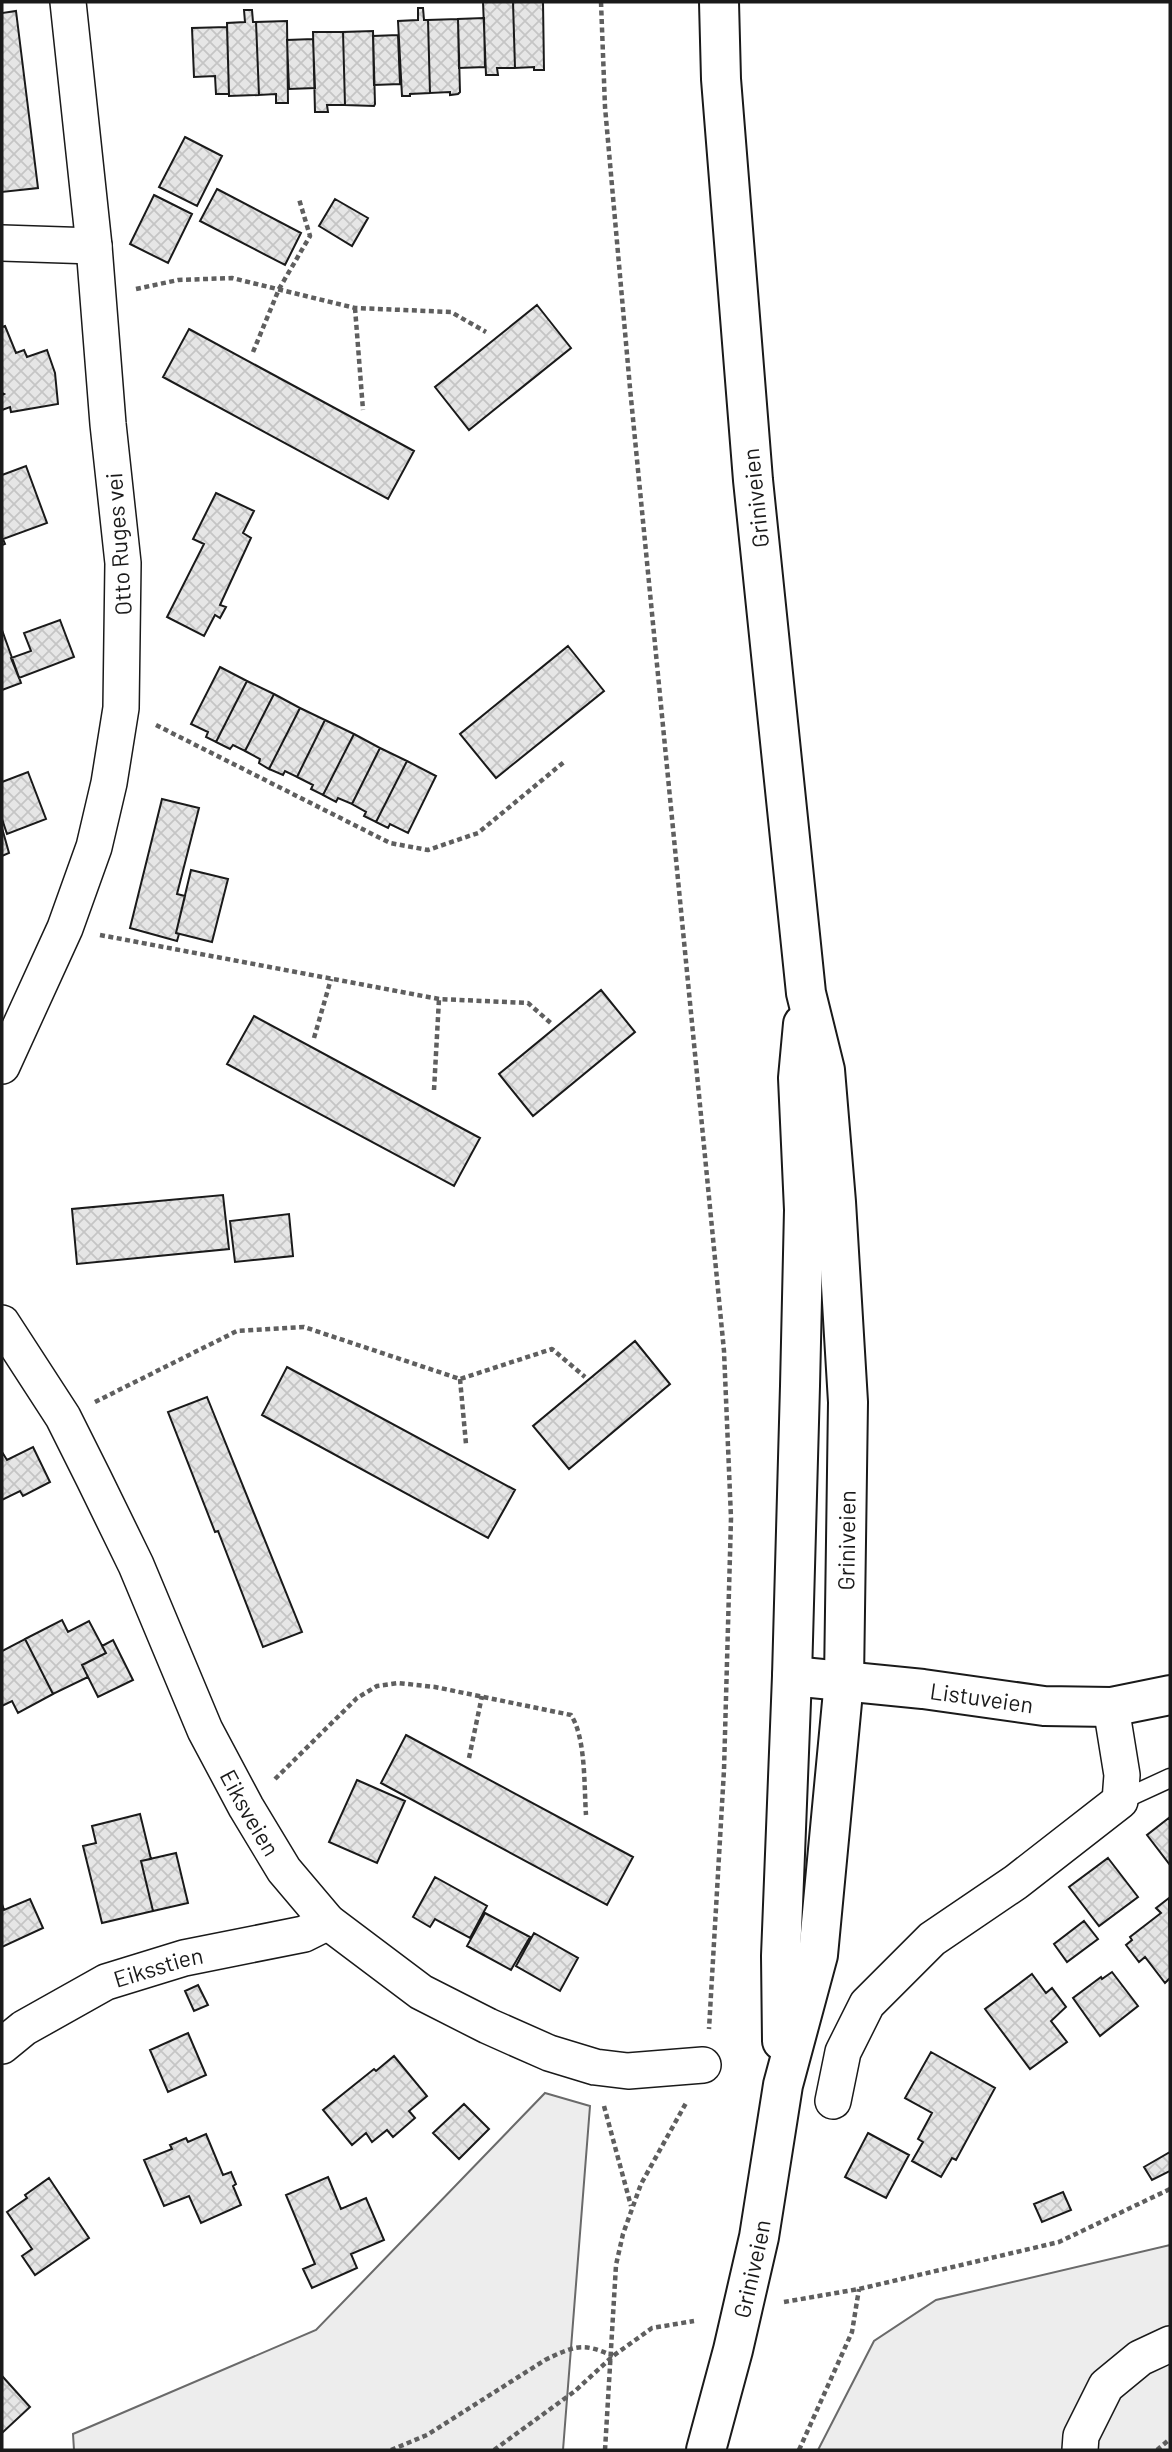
<svg xmlns="http://www.w3.org/2000/svg" width="1172" height="2452" viewBox="0 0 1172 2452" font-family="Barlow,sans-serif">
<defs>
<pattern id="building-cross-hatch" width="8" height="8" patternUnits="userSpaceOnUse" patternTransform="scale(1.75)"><rect width="8" height="8" fill="#e6e6e6"/><path d="M0 0l8 8M0 8l8-8" fill="none" stroke="#c5c5c5"/></pattern>
</defs>
<rect width="100%" height="100%" fill="#fff"/>
<path fill="#ededed" stroke="#6a6a6a" stroke-width="2" d="M545 2093 590 2106 563 2450H74L73 2434 316 2330Z
M1170 2245V2450H818L874 2341 936 2300Z"/>
<path fill="url(#building-cross-hatch)" stroke="#1a1a1a" stroke-width="2" d="M483 2H513L515 68H497L498 75H486Z
M513 2H543L544 70H534V67L515 68Z
M418 8H423L424 20H428L430 93 410 94V96H402L398 21 418 20Z
M244 10H252L253 22H256L259 95 229 96 227 23 245 22Z
M16 11 38 188 2 192V13Z
M484 18 485 67 459 68 458 19Z
M458 19 460 92 458 94 450 95V92L430 93 428 20Z
M287 21 288 103H276V94L259 95 256 22Z
M227 27 229 94H216L215 76 194 77 192 28Z
M373 31 375 104 374 106 345 105 343 32Z
M313 32H343L345 105H327L328 112H315Z
M398 35 400 84 374 85 373 36Z
M313 39 315 88 289 89 287 40Z
M185 137 222 156 197 206 159 187Z
M217 189 301 233 285 265 200 221Z
M154 195 192 214 168 263 130 244Z
M335 199 368 218 352 246 319 226Z
M537 305 571 348 469 430 435 387Z
M5 326 16 353 24 350 27 357 47 350 55 373 58 404 11 412 10 407 2 410V395L4 394 2 393V327Z
M189 329 414 451 388 499 163 377Z
M26 466 47 523 3 539 5 544 2 545V475Z
M216 493 254 511 243 533 251 538 220 605 226 607 220 618 215 615 204 636 167 617 204 544 193 539Z
M60 620 74 657 19 678 11 658 31 651 24 633Z
M2 630 21 683 2 690Z
M568 646 604 691 496 778 460 734Z
M220 667 247 681 216 742 206 737 208 732 191 724Z
M247 681 274 694 245 751 233 745 230 749 216 742Z
M274 694 300 708 269 769 259 763 260 759 245 751Z
M300 708 325 720 297 777 285 771 283 775 269 769Z
M325 720 354 734 323 795 311 789 313 785 297 777Z
M354 734 380 748 352 804 338 798 336 802 323 795Z
M380 748 407 761 376 822 364 816 366 812 352 804Z
M407 761 436 776 408 833 390 824 388 828 376 822Z
M28 772 46 819 7 834 2 819V782Z
M162 799 199 808 177 894 185 896 176 933 179 934 177 941 130 928Z
M2 828 9 853 2 856Z
M191 870 228 879 212 942 176 933Z
M601 990 635 1032 533 1116 499 1074Z
M254 1016 480 1138 454 1186 227 1064Z
M223 1195 229 1249 77 1264 72 1209Z
M289 1214 293 1256 235 1262 230 1221Z
M635 1341 670 1384 569 1469 533 1426Z
M287 1367 515 1490 488 1538 262 1415Z
M207 1397 302 1632 263 1647 218 1531 215 1532 168 1412Z
M33 1447 50 1482 23 1496 20 1491 2 1500V1452L7 1460Z
M62 1620 68 1632 89 1621 106 1653 82 1665 88 1677 53 1694 25 1639Z
M25 1639 53 1694 18 1713 12 1701 2 1706V1651Z
M113 1640 133 1680 98 1697 82 1665 106 1653 102 1646Z
M406 1735 633 1857 607 1905 381 1783Z
M357 1780 405 1801 377 1863 329 1842Z
M140 1814 151 1859 141 1861 153 1911 102 1923 83 1846 96 1843 92 1826Z
M1170 1817V1865L1147 1835Z
M176 1853 188 1903 153 1911 141 1861Z
M1108 1858 1138 1897 1099 1926 1069 1887Z
M435 1877 487 1906 470 1938 435 1919 430 1927 413 1917Z
M1169 1898 1170 1978 1165 1983 1145 1957 1139 1962 1126 1945 1132 1940 1130 1937 1161 1913 1156 1908Z
M30 1899 43 1928 2 1947V1904L4 1910Z
M485 1913 530 1937 511 1970 467 1946Z
M1084 1921 1098 1939 1067 1962 1054 1944Z
M534 1933 578 1958 560 1991 516 1966Z
M1112 1972 1138 2006 1100 2036 1073 1998 1101 1977 1102 1979Z
M1032 1974 1046 1993 1052 1988 1066 2007 1051 2021 1067 2042 1030 2069 985 2009Z
M198 1985 208 2005 194 2011 185 1991Z
M188 2033 206 2075 168 2092 150 2050Z
M931 2052 995 2088 956 2160 952 2158 941 2177 912 2161 923 2142 918 2139 932 2113 905 2098Z
M394 2056 427 2096 409 2111 415 2118 393 2137 387 2130 372 2142 366 2133 352 2145 323 2110 374 2069 376 2071Z
M464 2104 489 2129 459 2159 433 2133Z
M868 2133 909 2155 886 2198 845 2177Z
M206 2134 223 2175 231 2172 236 2184 233 2186 241 2205 201 2223 189 2196 164 2206 144 2160 172 2149 170 2145 186 2138 188 2142Z
M1170 2152V2171L1152 2180 1144 2167Z
M328 2177 341 2209 366 2198 384 2240 351 2254 357 2268 312 2288 303 2269 315 2264 286 2195Z
M49 2178 89 2238 35 2275 22 2256 32 2249 7 2212 27 2198 25 2195Z
M1063 2192 1071 2210 1042 2222 1034 2204Z
M3 2377 30 2407 2 2433V2378Z"/>
<g fill="none" stroke-linecap="round" stroke-linejoin="round">
<defs>
<path id="service" d="M1120 1801 1170 1778"/>
<g id="minor">
<path d="M2 243 94 246"/>
<path d="M2 1066 65 928 94 847 109 783 121 708 123 563 108 424 94 246 68 2"/>
<path id="s1" d="M2 1323 63 1417 94 1479 136 1565 205 1730 246 1807 284 1870 328 1922 421 1992 488 2026 549 2053 595 2067 628 2071 703 2065"/>
<path id="s2" d="M2 2046 24 2028 106 1982 184 1958 304 1934 328 1922"/>
<path d="M833 2101 843 2052 867 2004 932 1939 1016 1882 1120 1801 1122 1775 1111 1707"/>
<path d="M1080 2450 1081 2436 1106 2386 1140 2358 1170 2344"/>
</g>
<g id="tertiary">
<path id="s3" d="M792 1676 923 1689 1044 1706 1111 1707 1170 1695"/>
</g>
<g id="primary">
<path d="M782 2041 781 1956 792 1676 800 1386 804 1210 798 1078 803 1024"/>
<path id="s4" d="M706 2450 733 2350 759 2237 783 2085 818 1955 844 1681 848 1402 836 1202 825 1070 806 993 753 480 721 79 719 2"/>
</g>
</defs>
<use href="#service" stroke="#1a1a1a" stroke-width="21"/>
<use href="#minor" stroke="#1a1a1a" stroke-width="38"/>
<use href="#tertiary" stroke="#1a1a1a" stroke-width="42"/>
<use href="#primary" stroke="#1a1a1a" stroke-width="42"/>
<path stroke="#5f5f5f" stroke-width="4.5" stroke-dasharray="5 3.5" stroke-linecap="butt" d="M601 2 605 107 630 388 724 1351 731 1518 724 1770 709 2029
M136 289 178 280 232 278 355 308 451 312 486 332
M355 308 363 410
M253 352 279 289 310 236 299 199
M156 725 390 843 428 850 478 833 564 762
M100 935 439 999 528 1003 553 1025
M314 1038 331 979
M434 1090 439 999
M460 1379 466 1444
M95 1402 237 1331 304 1327 460 1379 552 1349 585 1377
M469 1758 482 1696
M275 1779 357 1698 377 1686 398 1683 435 1687 571 1715C586 1738 584 1787 586 1815
M604 2106 631 2206
M784 2302 859 2289 1059 2242 1170 2189
M391 2450 427 2435 545 2360C574 2346 583 2342 613 2356
M494 2450 575 2391 613 2356 652 2328 694 2321
M605 2450 616 2265 623 2234 641 2184 686 2103
M799 2450 852 2332 859 2289
M1157 2450 1170 2439"/>
<use href="#service" stroke="#fff" stroke-width="18"/>
<use href="#minor" stroke="#fff" stroke-width="35"/>
<use href="#tertiary" stroke="#fff" stroke-width="38"/>
<use href="#primary" stroke="#fff" stroke-width="38"/>
</g>
<g text-anchor="middle" dominant-baseline="central" stroke-width="5" stroke-linejoin="round" paint-order="stroke">
<g font-size="23" fill="#1a1a1a" stroke="#fff">
<text transform="translate(755 498) rotate(-96)">Griniveien</text>
<text transform="translate(118 544) rotate(-94)">Otto Ruges vei</text>
<text stroke="none"><textPath href="#s4" startOffset="924">Griniveien</textPath></text>
<text stroke="none"><textPath href="#s3" startOffset="191">Listuveien</textPath></text>
<text stroke="none"><textPath href="#s1" startOffset="550">Eiksveien</textPath></text>
<text stroke="none"><textPath href="#s2" startOffset="177">Eiksstien</textPath></text>
<text stroke="none"><textPath href="#s4" startOffset="187">Griniveien</textPath></text>
</g>
</g>
<rect width="1172" height="2452" fill="none" stroke="#1a1a1a" stroke-width="7"/>
</svg>
